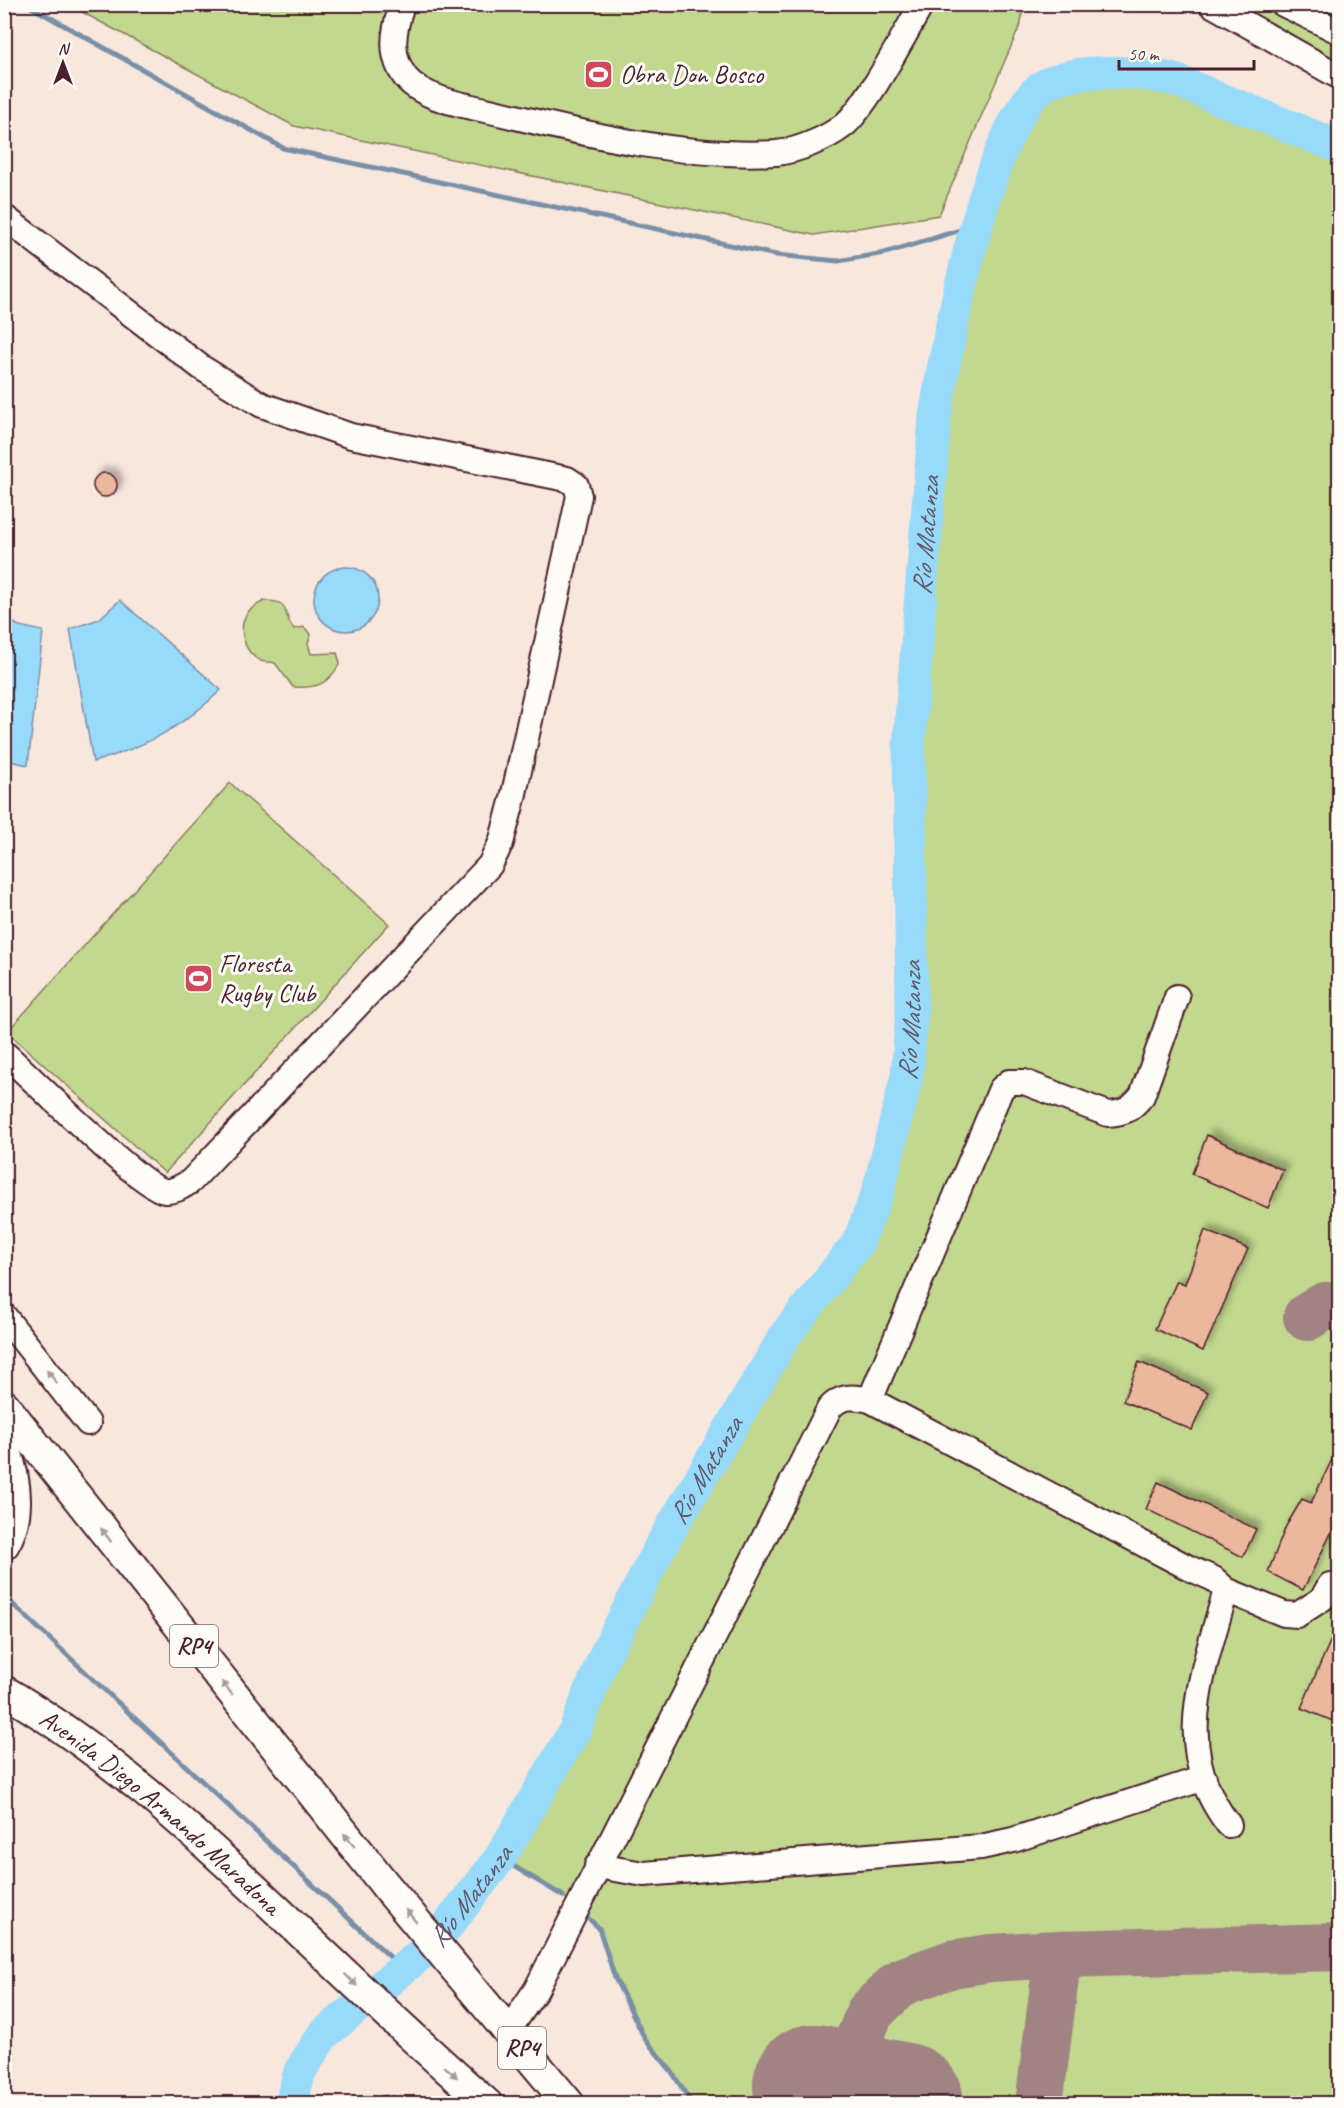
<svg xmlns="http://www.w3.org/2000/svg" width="1344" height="2108" viewBox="0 0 1344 2108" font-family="Caveat,sans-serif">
<defs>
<filter id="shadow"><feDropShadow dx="5.5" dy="-5.5" stdDeviation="3" flood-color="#0004"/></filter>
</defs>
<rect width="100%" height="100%" fill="#f8e7dc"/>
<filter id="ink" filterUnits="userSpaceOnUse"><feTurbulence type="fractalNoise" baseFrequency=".0167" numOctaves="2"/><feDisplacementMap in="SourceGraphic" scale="12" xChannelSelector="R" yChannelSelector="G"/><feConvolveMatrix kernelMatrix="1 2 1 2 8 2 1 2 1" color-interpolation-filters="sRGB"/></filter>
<g filter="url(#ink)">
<path fill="#c2d88e" stroke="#867c5c" stroke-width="1.5" d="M69 5H1023L1021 23 939 215 814 235 294 126Z
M1246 5H1339V93Z
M1104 72 1167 78 1339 147V2103H692L672 2072 645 2039 615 1978 599 1928 563 1896 500 1858 574 1730 604 1657 660 1547 786 1334 858 1243 878 1192 907 1076 912 1011 909 746 935 417C945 350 988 127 1039 89 1058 75 1082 75 1104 72Z
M264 601C293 600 281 615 294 629L304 627 311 635 308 643 311 654 337 653 340 663C329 684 316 689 293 687L275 663C270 661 266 663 261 661 243 653 237 627 248 612 252 607 259 604 264 601Z
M230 783 389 924 165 1173 7 1032Z"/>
<path fill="#98dafa" stroke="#798fa7" stroke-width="1.5" d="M314 599a32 32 0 1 1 64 0a32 32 0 1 1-64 0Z
M120 600 221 690C183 727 143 748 93 762L70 629 99 619Z
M5 618 19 626 43 631 28 765 5 760Z"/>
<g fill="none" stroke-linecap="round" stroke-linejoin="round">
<path stroke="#798fa7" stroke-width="5" d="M26 4 283 148 776 255 838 261 885 253 977 225
M4 1596 404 1970
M500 1858 563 1896
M588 1918 599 1928 615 1978 645 2039 672 2072 692 2104"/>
<path stroke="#98dafa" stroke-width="33" id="s1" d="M291 2104 300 2071 323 2035 434 1943 500 1858 575 1730 604 1657 660 1547 786 1334 858 1243 878 1192 907 1076 912 1011 909 746 935 417C946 346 987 134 1038 90 1066 67 1132 71 1166 78 1182 81 1198 90 1213 96 1255 112 1297 130 1340 147"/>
<path stroke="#a18384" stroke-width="48" d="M1307 1317 1325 1306 1340 1307
M847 2092 858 2042 870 2012 901 1982 952 1964 990 1958 1058 1954 1340 1947
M1039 2104 1058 1954"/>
<path stroke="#a18384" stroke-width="122" d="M814 2085 903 2104"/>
</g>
<path fill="#ebb79d" stroke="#4a1f2b" stroke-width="1.5" filter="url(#shadow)" d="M93 485a12 12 0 1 1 24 0a12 12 0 1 1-24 0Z
M1207 1135 1283 1170 1268 1208 1192 1174Z
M1205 1230 1248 1249 1203 1351 1155 1329 1177 1281 1185 1284Z
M1139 1362 1208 1392 1192 1430 1123 1401Z
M1340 1443V1515L1303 1590 1268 1572 1286 1526 1302 1499 1311 1503Z
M1158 1482 1256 1529 1243 1557 1146 1509Z
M1340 1619V1724L1301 1708Z"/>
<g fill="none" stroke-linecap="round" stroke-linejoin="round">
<defs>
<path id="minor" d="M402 4C394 29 388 55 406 78 425 101 475 107 503 114 590 135 685 158 776 153 797 151 826 139 843 126 867 107 905 33 922 4
M1211 4 1340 77
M1283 4 1340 32
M4 217 202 368 262 405 351 436 567 479 576 485 579 496 513 798 501 843 490 865 191 1181C183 1186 175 1192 165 1191 140 1187 30 1076 4 1053
M4 1316 88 1423
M870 1400 1001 1089 1009 1082H1024L1108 1114C1125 1113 1131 1109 1142 1096L1177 997
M1226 1590 1284 1614 1297 1615 1322 1599 1330 1585
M597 1866 644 1874 981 1847 1013 1840 1204 1778
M508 2031 536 1990 829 1409C840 1395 853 1396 870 1400L1189 1568 1214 1579 1226 1590C1204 1671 1169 1749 1229 1825"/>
<g id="major">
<path d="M4 1405 386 1886 569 2104"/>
<path d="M4 1445C15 1476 22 1514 4 1544"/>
<path id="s2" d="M4 1691C105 1750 192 1830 277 1910 346 1975 415 2041 487 2104"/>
</g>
</defs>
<use href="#minor" stroke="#4a1f2b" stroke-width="28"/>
<use href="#major" stroke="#4a1f2b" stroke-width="34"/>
<path stroke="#4a1f2b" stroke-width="3" stroke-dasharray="6 4.5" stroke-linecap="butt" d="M374 2104 379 2097 391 2096 401 2104"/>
<use href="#minor" stroke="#fdfcf7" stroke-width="24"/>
<use href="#major" stroke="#fdfcf7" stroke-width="30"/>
</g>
<defs><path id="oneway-solid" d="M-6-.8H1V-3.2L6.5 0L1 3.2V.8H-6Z" transform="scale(1.5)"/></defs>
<g fill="#ac999b">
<use href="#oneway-solid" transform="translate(52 1377) rotate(-128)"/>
<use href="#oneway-solid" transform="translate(106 1535) rotate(-127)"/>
<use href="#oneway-solid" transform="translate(227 1688) rotate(-129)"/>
<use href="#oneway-solid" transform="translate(349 1840) rotate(-129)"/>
<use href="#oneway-solid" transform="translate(411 1916) rotate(-130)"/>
<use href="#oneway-solid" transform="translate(351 1980) rotate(44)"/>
<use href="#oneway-solid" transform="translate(451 2072) rotate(41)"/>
</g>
</g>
<defs>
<symbol id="stadium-square" viewBox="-11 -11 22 22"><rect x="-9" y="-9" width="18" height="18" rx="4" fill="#d1495b" stroke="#fdfcf7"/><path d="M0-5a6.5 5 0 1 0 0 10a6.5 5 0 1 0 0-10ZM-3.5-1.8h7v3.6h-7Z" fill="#fff"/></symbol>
</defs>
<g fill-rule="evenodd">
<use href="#stadium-square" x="582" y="58" width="33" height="33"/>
<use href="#stadium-square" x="182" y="962" width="33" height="33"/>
</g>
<g text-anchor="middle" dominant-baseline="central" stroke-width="6" stroke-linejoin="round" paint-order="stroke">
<g fill="#fdfcf7" stroke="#806168" stroke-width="1.5">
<rect x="170" y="1625" width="48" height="42" rx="4.5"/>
<rect x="498" y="2027" width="48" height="42" rx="4.5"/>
</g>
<g font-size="24" font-weight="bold" fill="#4a1f2b">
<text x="194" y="1646">RP4</text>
<text x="522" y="2048">RP4</text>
</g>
<g font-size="26" fill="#4a1f2b" stroke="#fdfcf7" text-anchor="start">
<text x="620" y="74">Obra Don Bosco</text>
<text x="219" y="963">Floresta<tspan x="219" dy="30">Rugby Club</tspan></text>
</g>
<g font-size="26" fill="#4a1f2b" stroke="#fdfcf7">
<text stroke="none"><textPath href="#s2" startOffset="198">Avenida Diego Armando Maradona</textPath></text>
</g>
<g font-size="27" font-style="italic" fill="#615769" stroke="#fdfcf7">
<text stroke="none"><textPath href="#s1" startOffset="1758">Río Matanza</textPath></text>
<text stroke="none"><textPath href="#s1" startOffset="1272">Río Matanza</textPath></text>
<text stroke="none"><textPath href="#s1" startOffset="768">Río Matanza</textPath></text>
<text stroke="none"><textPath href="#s1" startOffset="280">Río Matanza</textPath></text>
</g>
</g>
<rect width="1344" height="2108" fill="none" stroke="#fdfcf7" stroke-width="24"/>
<rect x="12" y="12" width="1320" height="2084" fill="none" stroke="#4a1f2b" stroke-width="2" filter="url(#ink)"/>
<g transform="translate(63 63)" stroke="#fdfcf7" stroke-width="4.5" paint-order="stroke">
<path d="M0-4.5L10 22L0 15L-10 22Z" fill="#4a1f2b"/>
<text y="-9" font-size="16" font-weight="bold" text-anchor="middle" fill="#4a1f2b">N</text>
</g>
<path d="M1119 60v9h135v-9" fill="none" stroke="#4a1f2b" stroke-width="3"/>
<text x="1128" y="60" font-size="18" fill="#4a1f2b" stroke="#fdfcf7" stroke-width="4.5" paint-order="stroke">50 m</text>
</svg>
